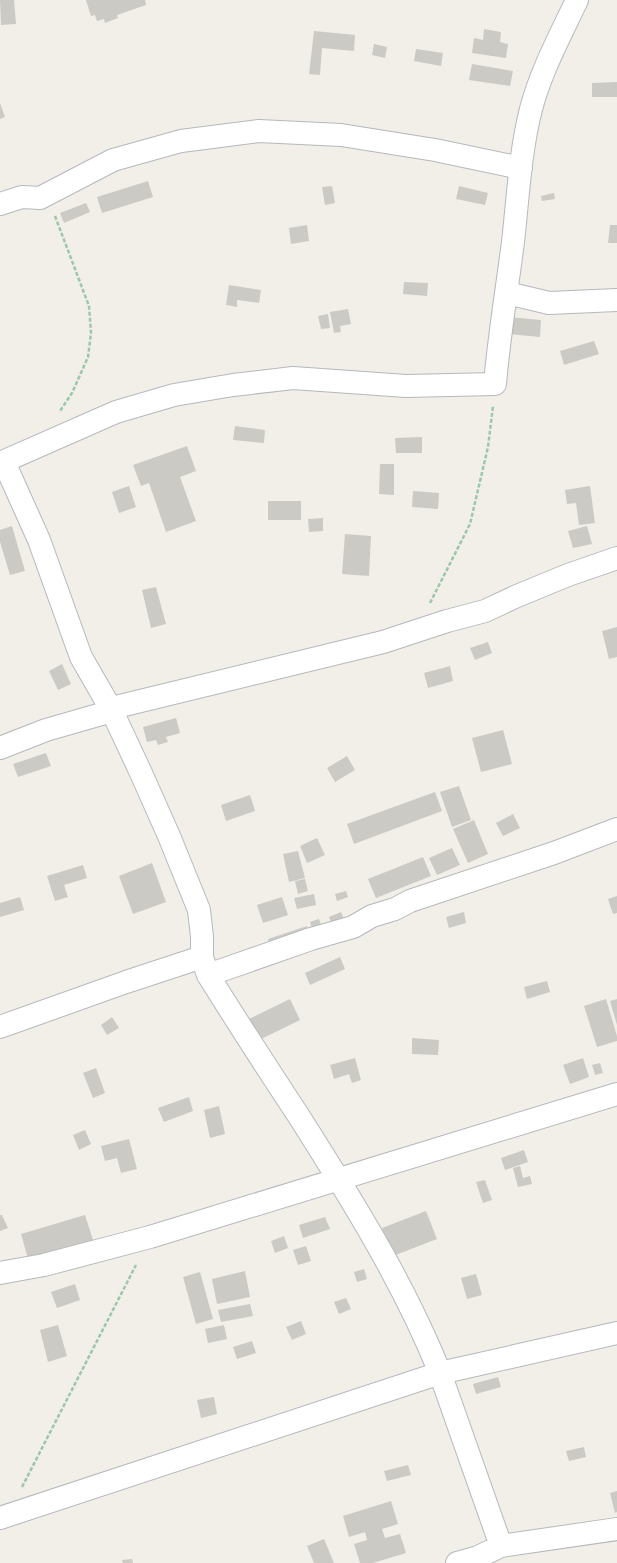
<svg xmlns="http://www.w3.org/2000/svg" width="617" height="1563" viewBox="0 0 617 1563" font-family="Figtree,sans-serif">
<rect width="100%" height="100%" fill="#f1efe8"/>
<path fill="#cccac5" d="M0 0H14L16 24 1 25Z
M86 0H145L146 5 117 15 118 18 105 23 104 19 97 21 95 15 91 16Z
M484 29 501 32 500 42 508 44 506 58 472 53 474 38 483 40Z
M314 31 355 35 354 51 322 48 320 75 309 74Z
M374 44 387 47 385 58 372 55Z
M416 49 443 53 441 66 414 61Z
M472 64 513 71 510 86 469 80Z
M617 82V97H592V83Z
M0 103 5 117 0 119Z
M148 181 153 197 102 213 97 197Z
M332 186 335 203 325 205 322 187Z
M459 186 488 193 485 205 456 199Z
M554 193 555 199 542 201 541 196Z
M86 203 90 212 64 223 60 213Z
M307 225 309 241 291 244 289 228Z
M610 225H617V243H608Z
M404 282 428 283 427 296 403 294Z
M229 285 261 290 259 303 237 300V307L226 305Z
M348 309 351 324 340 326 341 332 334 333 330 312Z
M328 314 330 328 321 329 318 316Z
M509 317 541 320 540 337 508 334Z
M594 341 599 354 564 365 560 351Z
M235 426 265 430 264 443 233 440Z
M422 437V453H396L395 438Z
M187 446 196 471 180 477 196 521 166 532 149 483 141 486 133 465Z
M380 464H394V495L379 494Z
M129 486 136 507 119 513 112 492Z
M590 486 595 523 579 525 576 503 567 504 565 490Z
M413 491 439 493 438 509 412 507Z
M268 501H301V520H268Z
M323 518V531L309 532 308 519Z
M12 526 25 571 10 575 0 542V530Z
M587 526 592 544 573 548 568 531Z
M345 534 371 536 369 576 342 574Z
M156 587 166 624 151 628 142 590Z
M617 627V657L609 659 602 631Z
M488 642 492 653 475 660 470 648Z
M62 664 71 684 58 690 49 671Z
M450 666 453 681 428 688 424 673Z
M176 718 180 733 166 737 168 742 158 745 156 740 147 742 143 727Z
M503 730 512 764 481 772 472 738Z
M46 753 51 766 18 777 13 764Z
M347 756 355 770 335 782 327 768Z
M459 786 471 820 452 827 440 792Z
M435 792 442 811 354 844 347 824Z
M250 795 255 811 226 821 221 805Z
M513 814 520 828 503 836 496 823Z
M474 820 488 854 468 863 453 829Z
M317 838 325 855 307 863 300 846Z
M452 848 460 865 437 875 429 858Z
M298 851 305 878 289 882 283 854Z
M423 857 431 876 376 898 368 879Z
M152 863 166 902 133 914 119 876Z
M83 865 87 878 64 885 68 897 55 901 47 876Z
M305 879 308 891 298 894 295 881Z
M346 891 348 897 337 901 335 894Z
M314 894 316 905 297 909 294 898Z
M617 896V913L613 914 608 899Z
M20 897 24 910 0 917V903Z
M282 897 288 915 263 923 257 905Z
M341 912 346 924 334 929 329 917Z
M464 912 466 923 449 928 446 917Z
M319 919 323 931 314 934 310 922Z
M307 926 311 937 271 950 268 939Z
M340 957 345 969 310 985 305 973Z
M547 981 550 992 527 999 524 987Z
M290 999 300 1020 259 1040 249 1019Z
M606 999 617 1036V1041L597 1047 584 1006Z
M617 999V1025L610 1001Z
M112 1017 119 1028 107 1035 101 1025Z
M412 1038 439 1040 438 1055 412 1054Z
M355 1058 361 1080 352 1083 349 1074 334 1079 330 1065Z
M583 1058 589 1077 570 1084 563 1065Z
M600 1063 603 1073 595 1075 592 1065Z
M96 1068 105 1093 93 1098 83 1073Z
M189 1097 193 1111 164 1122 158 1108Z
M219 1106 225 1134 210 1138 204 1110Z
M85 1130 91 1144 79 1150 73 1135Z
M129 1139 137 1169 121 1173 117 1158 105 1161 101 1146Z
M524 1150 528 1162 505 1170 501 1158Z
M520 1166 523 1178 530 1176 532 1184 518 1187 513 1168Z
M485 1180 492 1200 483 1203 476 1182Z
M426 1211 437 1239 393 1256 382 1228Z
M0 1215H2L8 1228 0 1231Z
M85 1215 94 1243 29 1262 21 1234Z
M325 1217 330 1229 303 1238 299 1225Z
M284 1236 288 1248 275 1253 271 1241Z
M306 1246 311 1261 298 1265 293 1250Z
M364 1269 367 1279 357 1282 354 1272Z
M245 1271 250 1297 217 1304 212 1279Z
M200 1272 213 1319 196 1324 183 1277Z
M476 1274 482 1295 467 1299 461 1278Z
M75 1284 80 1300 57 1308 51 1292Z
M346 1298 351 1309 339 1314 334 1302Z
M250 1304 253 1316 221 1322 218 1310Z
M301 1321 306 1334 292 1340 286 1327Z
M58 1325 67 1356 48 1362 40 1330Z
M224 1325 227 1339 208 1343 205 1329Z
M252 1341 256 1353 237 1359 233 1347Z
M498 1377 501 1387 476 1394 473 1384Z
M214 1397 217 1414 201 1418 197 1400Z
M584 1447 586 1457 569 1461 566 1451Z
M408 1465 411 1475 387 1481 384 1471Z
M617 1491V1512L615 1513 610 1493Z
M391 1501 398 1524 382 1529 385 1538 400 1534 406 1553 373 1563H360L354 1544 367 1540 365 1532 349 1537 343 1516Z
M324 1539 334 1563H314L307 1546Z
M132 1559 133 1563H123L122 1560Z"/>
<g fill="none" stroke-linecap="round" stroke-linejoin="round">
<defs>
<path id="minor" d="M0 204 22 197 40 198 113 160 181 141 259 131 341 135 435 150 521 168
M507 293 549 303 617 300
M4 462 39 540 81 657 112 711 141 773 169 836 199 910 202 937V957
M0 463 116 412 174 395 233 385 293 378 406 386 495 384C499 336 507 289 513 242 518 198 520 152 531 109 541 71 560 36 577 0
M0 748 46 730 112 711 120 706 383 642 447 621 485 611 517 596 568 575 617 558
M208 975 311 939 353 927 372 916 395 909 410 901 554 853 617 829
M0 1027 126 982 202 957 208 975C238 1023 269 1071 300 1118 352 1200 404 1283 440 1373L501 1546 478 1557 457 1563
M0 1273 44 1265 150 1237 617 1094
M0 1518 440 1373 617 1333
M501 1546 617 1529"/>
</defs>
<use href="#minor" stroke="#b5b8bc" stroke-width="24"/>
<path stroke="#9cc7a9" stroke-width="2.5" stroke-dasharray="4 2" stroke-linecap="butt" d="M55 216 89 306 91 333 88 357 72 393 60 411
M430 603 470 524 488 447 493 406
M22 1487 136 1265"/>
<use href="#minor" stroke="#fff" stroke-width="22"/>
</g>
</svg>
